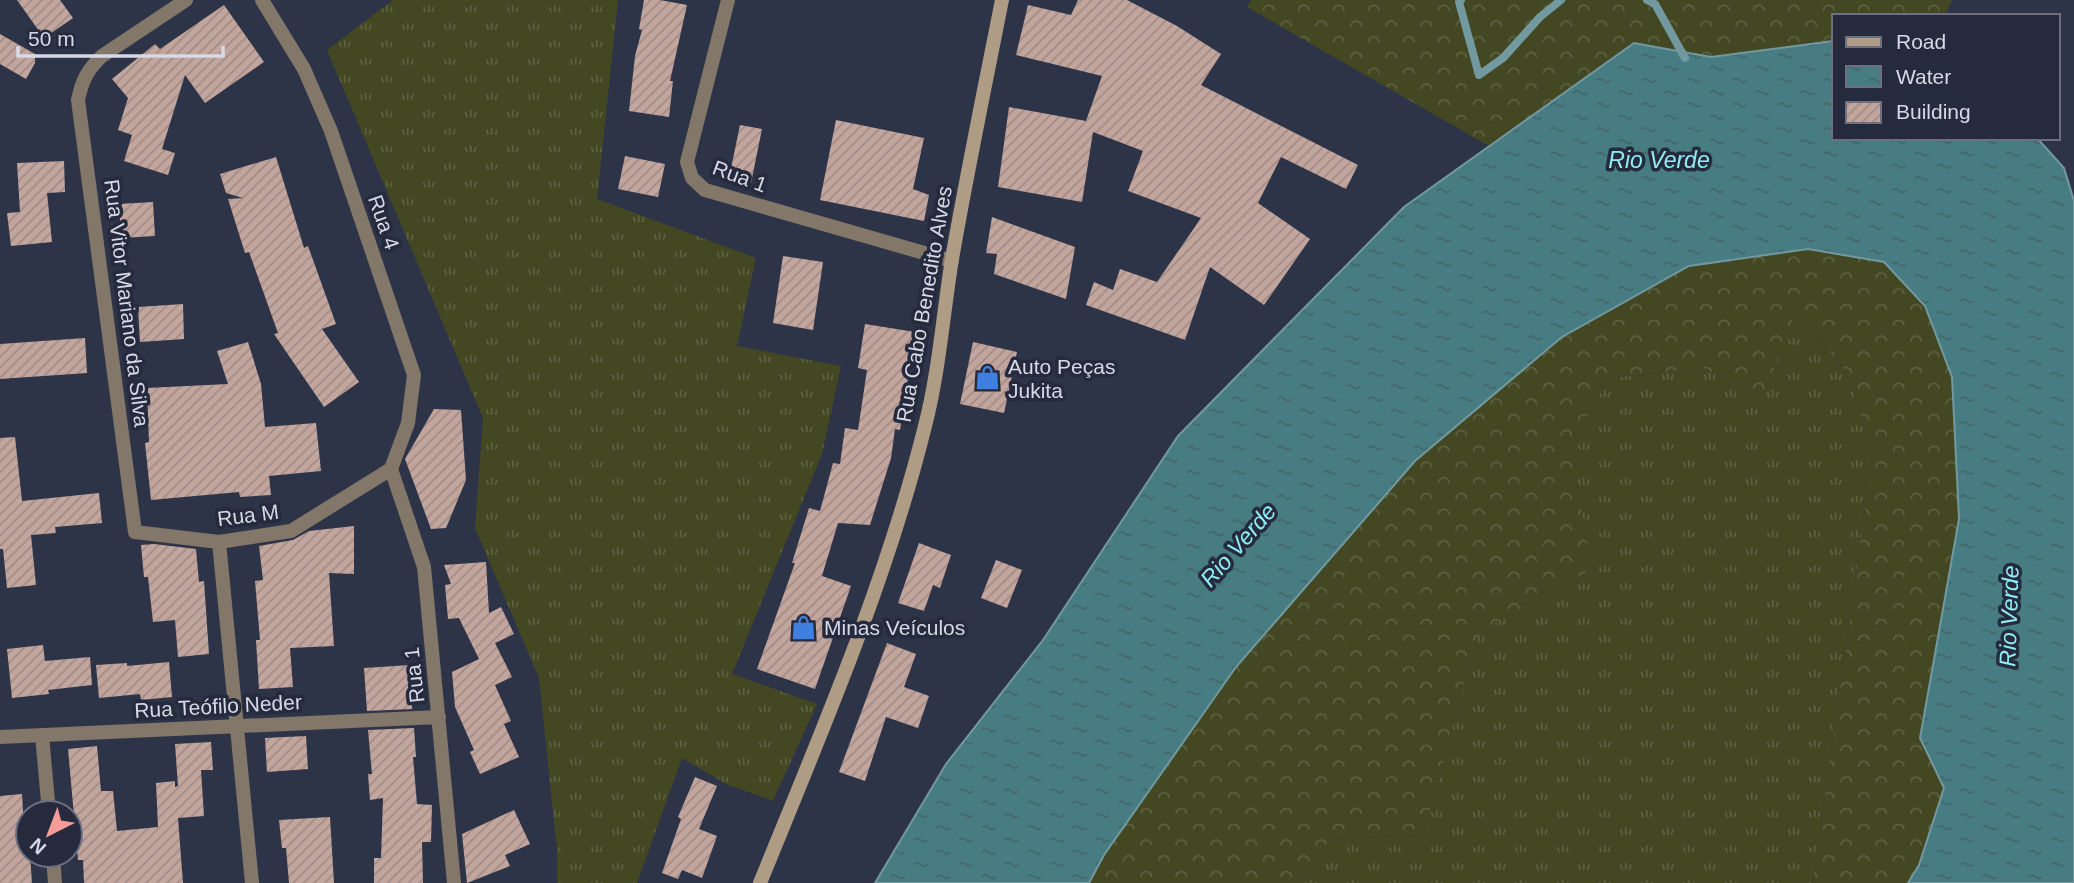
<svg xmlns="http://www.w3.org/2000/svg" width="2074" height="883" viewBox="0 0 2074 883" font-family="Helvetica,sans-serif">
<defs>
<pattern id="grass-tufts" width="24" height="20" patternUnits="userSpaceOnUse" patternTransform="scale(1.75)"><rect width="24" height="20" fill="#434722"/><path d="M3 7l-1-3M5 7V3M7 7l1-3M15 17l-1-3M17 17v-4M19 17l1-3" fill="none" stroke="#5d6142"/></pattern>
<pattern id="forest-crowns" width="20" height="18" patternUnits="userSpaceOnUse" patternTransform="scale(1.75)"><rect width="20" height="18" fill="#434722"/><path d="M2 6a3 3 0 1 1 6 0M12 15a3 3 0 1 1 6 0" fill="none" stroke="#5d6142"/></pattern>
<pattern id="water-ripples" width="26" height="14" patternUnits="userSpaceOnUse" patternTransform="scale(1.75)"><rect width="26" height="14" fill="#477d82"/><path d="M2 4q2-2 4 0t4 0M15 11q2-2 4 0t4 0" fill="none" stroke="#44656a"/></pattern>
<pattern id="building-hatch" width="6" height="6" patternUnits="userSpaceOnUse" patternTransform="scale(1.75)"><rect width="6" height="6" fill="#c2a59d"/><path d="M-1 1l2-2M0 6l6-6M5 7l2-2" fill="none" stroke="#a28c87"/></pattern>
</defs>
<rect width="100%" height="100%" fill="#2e3448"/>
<path fill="url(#grass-tufts)" d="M393 0H618L597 199 756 258 737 346 841 366 822 454 732 674 817 704 773 801 726 784 682 758 637 883H557V849L539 678 475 528 483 418 327 50Z
M1795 310 1845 370 1873 451 1813 883H1297L1330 839 1423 835 1479 631 1591 569 1571 445 1609 378 1702 368 1764 394Z"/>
<path fill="url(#forest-crowns)" d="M1251 0H1952L1945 16H1834V41L1711 57 1634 43 1489 146 1247 7Z
M1808 249 1884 262 1925 306 1952 377 1959 519 1920 738 1944 788 1919 865 1908 883H1813L1873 451 1845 370 1796 311 1764 394 1702 368 1609 378 1571 445 1592 569 1479 632 1423 835 1330 839 1297 883H1089L1104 855 1236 667 1415 461 1562 337 1689 266Z"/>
<path fill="url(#water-ripples)" stroke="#7299a0" stroke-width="2" d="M1834 41V138H2037L2064 168 2074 201V883H1908L1919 865 1944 788 1920 738 1959 519 1952 377 1925 306 1884 262 1808 249 1689 266 1562 337 1415 461 1236 667 1104 855 1089 883H875L946 764 1043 640 1178 436 1404 207 1634 43 1711 57Z"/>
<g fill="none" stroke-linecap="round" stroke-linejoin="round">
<path stroke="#7299a0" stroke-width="8" d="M1461 0 1459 2 1479 75 1503 58 1540 17 1561 0
M1647 0 1655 4 1685 58"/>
</g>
<path fill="url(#building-hatch)" d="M17 0H60L73 18 44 38Z
M644 0H660L687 5 670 81H673L669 117 629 111 635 56 642 30 639 29Z
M1078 0H1127L1177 26 1221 54 1201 85 1358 165 1346 189 1281 157 1258 203 1310 239 1264 305 1210 267 1185 340 1086 305 1094 282 1113 290 1120 269 1157 282 1201 218 1128 191 1143 151 1093 132 1082 202 998 187 1009 107 1086 121 1102 76 1016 55 1028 5 1071 15Z
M224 5 264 62 205 103 185 75 162 149 175 153 168 175 124 161 132 135 118 130 128 98 112 79 155 44 160 49Z
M0 34 35 54V63L26 79 0 64Z
M836 120 924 138 913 189 929 195 924 221 820 200Z
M740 125 762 129 751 183 729 178Z
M625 156 665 164 658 197 618 189Z
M276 157 304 248 308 246 336 324 322 329 359 382 324 407 274 334 278 333 249 252 245 253 228 199 243 198 226 193 220 174Z
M64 161 65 192 47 193 52 242 11 246 7 213 20 212 17 163Z
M153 202 155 236 121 238 119 204Z
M992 217 1075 247 1066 299 994 274 997 254 986 253Z
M783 256 823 262 813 330 773 323Z
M183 304 184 339 140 342 138 307Z
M865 324 915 332 900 430 895 429 891 458 870 525 838 523 822 576 851 586 815 689 757 669 795 563H792L809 508 820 511 833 463 840 464 845 428 858 430 867 370 858 368Z
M85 338 87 373 0 379V344Z
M248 342 261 384 265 427 316 423 321 471 269 476 271 495 240 497 239 492 151 500 145 443 149 442 147 388 228 384 217 351Z
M973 342 1017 352 1004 413 960 404Z
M434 409 461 410 466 480 446 528 431 529 405 459Z
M15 437 22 501 99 493 102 523 55 527 56 533 31 535 36 585 7 588 3 549H0V438Z
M354 526V574L329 573 334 646 290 648 293 687 259 689 256 640H260L255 581 263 580 259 546 293 540 309 531Z
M919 543 951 555 940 588 933 585 924 611 898 603Z
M154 544 196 549 199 582 204 581 209 654 178 657 175 620 153 622 148 577H144L141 545Z
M996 560 1022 570 1007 608 981 598Z
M486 562 489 613 501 607 514 634 495 643 512 677 495 685 511 721 504 724 519 757 480 774 470 752 474 750 455 707 452 672 479 659 459 618 448 619 445 585 451 584 444 565Z
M887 643 916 654 904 687 929 696 918 728 886 717 865 781 839 772Z
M43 645 45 661 90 657 92 685 48 690 49 694 12 698 7 649Z
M169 662 172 697 141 700 140 694 99 698 96 665 127 663V666Z
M410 665 412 709 367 711 364 668Z
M414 728 416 757H413L417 804 432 805 431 842H422L423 883H374V858H381L383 798 370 800 368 774H372L368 730Z
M306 736 308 769 267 772 265 738Z
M211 742 213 770H201L204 816 178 818 183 883H84L83 860H78L68 749 97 746 101 791H113L117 831 158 827 156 783 175 781V787L178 786 175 744Z
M695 777 717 786 699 829 717 836 702 878 682 870 678 879 662 873 681 819 678 817Z
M22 794 25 842H28V855H30L32 883H0V796Z
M514 810 530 844 505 855 510 866 467 883 462 834Z
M330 817 334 883H289L286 848H282L279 820Z"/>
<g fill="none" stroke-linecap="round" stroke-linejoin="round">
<path stroke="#837769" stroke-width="14" d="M186 0 102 56C87 70 82 81 78 100L135 532 219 542 291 531 391 469
M262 0 304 69 331 131 414 375 408 423 391 469
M728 0 687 162 692 178 705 190 952 261
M391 469 424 567 454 883
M219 542 252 883
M42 735 49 813
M0 737 439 717
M53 855 55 883"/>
<path stroke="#af9c85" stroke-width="14" d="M760 883C821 733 886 583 925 426 939 372 943 315 952 259 967 173 985 86 1002 0"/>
</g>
<defs>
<symbol id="shop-bare" viewBox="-9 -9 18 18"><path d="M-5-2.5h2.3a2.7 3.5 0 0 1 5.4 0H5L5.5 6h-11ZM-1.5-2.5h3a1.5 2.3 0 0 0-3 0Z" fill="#3f7fe0" stroke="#252a3d" stroke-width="2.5" paint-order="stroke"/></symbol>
</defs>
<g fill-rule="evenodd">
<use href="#shop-bare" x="970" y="360" width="35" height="35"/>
<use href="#shop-bare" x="786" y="610" width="35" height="35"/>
</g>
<g text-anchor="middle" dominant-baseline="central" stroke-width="7" stroke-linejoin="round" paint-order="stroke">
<g font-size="21" fill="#d6dae7" stroke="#252a3d">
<text transform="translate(740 176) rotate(20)">Rua 1</text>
<text transform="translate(384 222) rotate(71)">Rua 4</text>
<text transform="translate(127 303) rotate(83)">Rua Vitor Mariano da Silva</text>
<text transform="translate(924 304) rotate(-80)">Rua Cabo Benedito Alves</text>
<text transform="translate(248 515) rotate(-7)">Rua M</text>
<text transform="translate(414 675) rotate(-96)">Rua 1</text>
<text transform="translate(218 706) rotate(-3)">Rua Teófilo Neder</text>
</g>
<g font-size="21" fill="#d6dae7" stroke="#252a3d" text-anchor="start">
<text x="1008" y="366">Auto Peças<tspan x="1008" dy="24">Jukita</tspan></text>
<text x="824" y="627">Minas Veículos</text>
</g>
<g font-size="23" font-style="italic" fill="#90ecf4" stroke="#252a3d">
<text x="1659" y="160">Rio Verde</text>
<text transform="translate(1238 545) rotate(-49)">Rio Verde</text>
<text transform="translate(2009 616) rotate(-88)">Rio Verde</text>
</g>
</g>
<rect x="1832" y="14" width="228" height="126" fill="#252a3d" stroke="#6c7081" stroke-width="2"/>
<rect x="1846" y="37" width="35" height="10" fill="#af9c85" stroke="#6c7081" stroke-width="2"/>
<text x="1896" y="49" font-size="21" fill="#d6dae7">Road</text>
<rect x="1846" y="66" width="35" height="21" fill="url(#water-ripples)" stroke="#6c7081" stroke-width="2"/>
<text x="1896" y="84" font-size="21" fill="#d6dae7">Water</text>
<rect x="1846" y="102" width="35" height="21" fill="url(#building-hatch)" stroke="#6c7081" stroke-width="2"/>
<text x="1896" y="119" font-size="21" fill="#d6dae7">Building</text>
<g transform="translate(49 834) rotate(222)"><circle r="33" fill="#252a3d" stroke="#6c7081" stroke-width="2"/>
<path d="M0-5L12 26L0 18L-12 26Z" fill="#f59b9a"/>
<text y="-10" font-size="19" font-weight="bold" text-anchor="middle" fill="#d6dae7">N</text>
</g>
<path d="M18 46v10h205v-10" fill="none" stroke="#d6dae7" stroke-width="3.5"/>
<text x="28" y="46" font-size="21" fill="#d6dae7" stroke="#252a3d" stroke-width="5" paint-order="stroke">50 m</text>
</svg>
